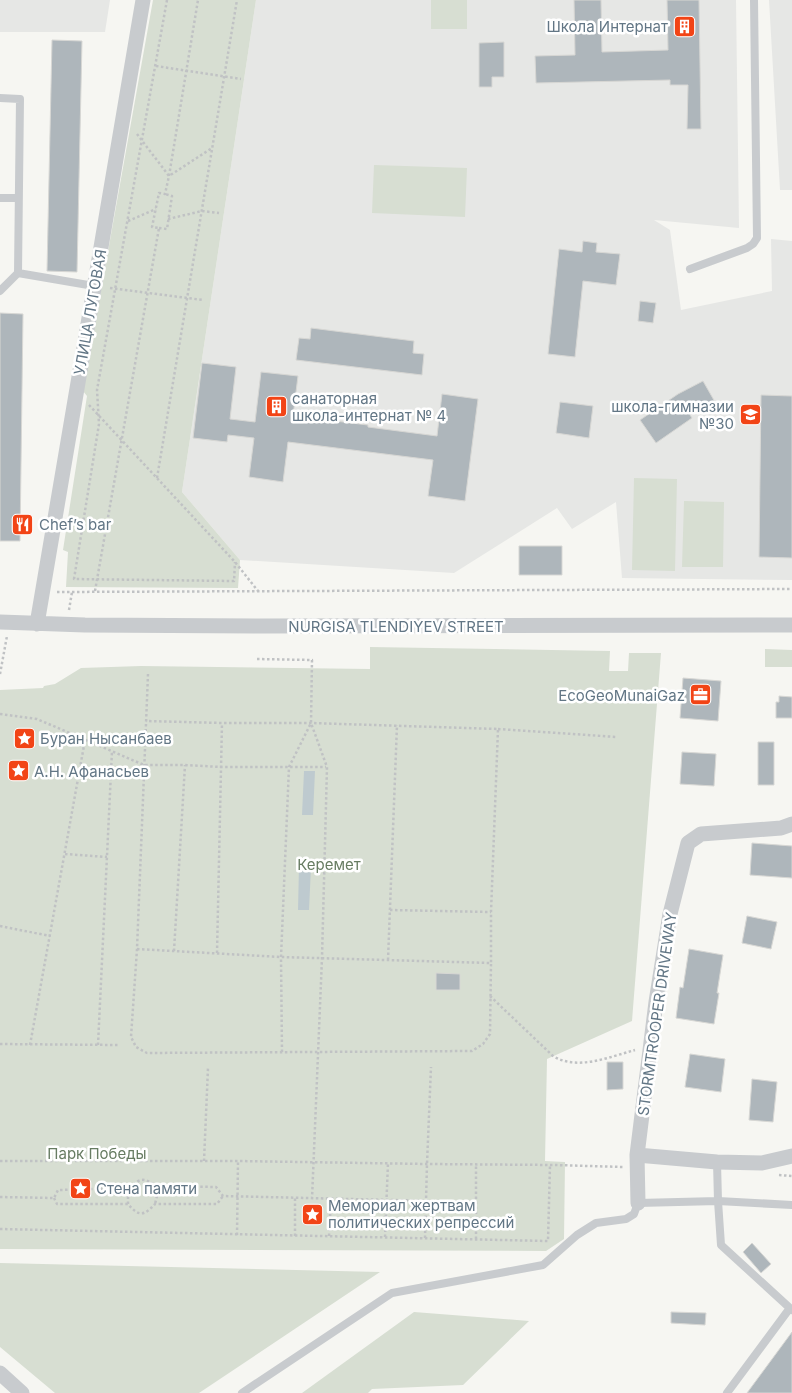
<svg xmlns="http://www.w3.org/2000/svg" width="792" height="1393" viewBox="0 0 792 1393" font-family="Inter,sans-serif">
<rect width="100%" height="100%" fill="#f6f6f2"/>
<path fill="#e6e7e5" d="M0 0H110L105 32H0Z
M256 0H736L739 228 654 220 670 230 681 310 772 291 771 239 792 241V580L622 578 616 502 572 529 557 508 454 573 240 560 182 492Z
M769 0H792V190H780Z"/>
<path fill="#d7ded2" d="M153 0H256L182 492 240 560 238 588 66 587 68 552 63 550 87 396 83 391Z
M431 0H467V29H431Z
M374 165 467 168 465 217 372 213Z
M634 478 677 479 675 571 632 570Z
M684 501 724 502 723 567H682Z
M370 647 610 651 609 671H628L629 653H661L632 1021 547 1059 545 1161 565 1162 564 1239 546 1251 0 1249V690L43 688 44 686 55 684 81 668 141 666 370 669Z
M765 649 792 650V667H765Z
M0 1263 380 1272 199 1393H55L0 1347Z
M414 1312 529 1321 463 1385 372 1389 368 1393H302Z"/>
<path fill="#becacf" d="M304 771H315L313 815H302Z
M299 866 311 867 309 910H298Z"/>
<path fill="#aeb6bb" stroke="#d7d7d4" d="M574 0H601L602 52 668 50 667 0H699L701 129H687L688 85H670V80L536 83 535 56 575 55Z
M52 40 82 41 77 272 47 271Z
M504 42V77H492V87H479V43Z
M583 241 597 243 596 252 620 254 616 285 583 281 575 357 548 354 559 249 582 252Z
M640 301 656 303 653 323 638 321Z
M0 313 23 314 20 541H0Z
M311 328 414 341 413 353 424 354 422 375 296 360 299 338 310 339Z
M202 363 236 367 230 419 255 422 261 372 298 376 293 416 368 425V427L437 436 442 394 478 399 465 501 428 496 433 460 288 442 283 482 249 477 254 438 228 435 227 442 193 438Z
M703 381 715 402 690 415 692 418 656 443 640 420 678 394Z
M761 395 792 396V558L759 557Z
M560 402 593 406 589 438 556 433Z
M519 546H562V575H519Z
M683 678 721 681 718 721 680 718Z
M779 696 792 697V718H776V702H779Z
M758 742H774V785H758Z
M682 752 716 754 714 786 680 784Z
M752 843 792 846V878L750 875Z
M747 916 777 922 771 949 742 943Z
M689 949 723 955 717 993H719L714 1024 676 1018 680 987 683 988Z
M436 973 460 974V990H436Z
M690 1054 725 1059 721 1092 685 1087Z
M607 1062H623V1089L607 1090Z
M752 1079 777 1082 773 1122 749 1120Z
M752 1243 771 1264 761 1273 743 1252Z
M671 1312 706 1313 705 1325 671 1323Z
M792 1332V1393H747Z"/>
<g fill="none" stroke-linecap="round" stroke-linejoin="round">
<path stroke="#c0c2c4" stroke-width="2.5" stroke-dasharray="2.5 2.5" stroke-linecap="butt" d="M167 0 97 390 99 424 74 579 234 581 235 562
M156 66 241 79
M137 134 169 176 212 148
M168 219 202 211 219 213
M128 221 156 209
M159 228 167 229 172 196 165 194
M110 288 203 300
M89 405 235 562 258 591
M157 478 237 0
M95 591 159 228 152 227 159 193 165 194 169 176 198 0
M57 592 792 589
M69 610 72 592
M257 659 312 660 311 723 327 767 322 958 312 1199
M0 674 7 636
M148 674 137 949 131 1037 136 1047 147 1053 472 1051 483 1044 490 1034 491 963
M0 714 37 719 144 765H185L221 767H326
M498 729 617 737
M65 854 107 857
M390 910 491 912
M0 926 50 936
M137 949 281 957 491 963V912L498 729 311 723H222L146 721
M174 951 185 765
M217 953 222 723
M388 960 397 725
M490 996 553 1056C577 1071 609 1057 635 1050
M0 1044 120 1045
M30 1045 85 740
M98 1045 112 751
M282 1052 281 957 289 767 311 723
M0 1161H238L427 1164 555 1165 623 1167
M204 1161 208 1068
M779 1175 792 1176
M155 1186 157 1196 155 1204
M0 1197 54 1198 58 1190 131 1188C139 1177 146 1178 155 1186L216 1187 223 1196 476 1202
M54 1198 57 1204H128C139 1217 144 1216 155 1204H217L223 1196
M128 1204V1197L131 1188
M0 1229 548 1241 550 1165
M237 1235 238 1161
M295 1236V1198
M329 1236 331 1199
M385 1237 388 1163
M425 1238 427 1164 431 1067
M476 1239V1164"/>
<path stroke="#c8cbce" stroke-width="8" d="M0 98 20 99 18 273 0 291
M0 198H18
M690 269 747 248 753 244 757 238 754 0
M18 273 94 286
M717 1162 718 1201 721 1245 792 1310
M242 1393 392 1293 543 1265 577 1235 596 1223 626 1219 634 1214 638 1203 718 1201 792 1205
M727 1393 790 1308"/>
<path stroke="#c8cbce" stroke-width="15" d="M0 622 85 625 258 626 792 625
M37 624 143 0
M637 1155 717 1162 762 1163 792 1156
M638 1203 637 1155 656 1002 670 914 688 843 701 834 781 828 792 824
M0 1373 22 1393"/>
</g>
<defs>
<symbol id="building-square" viewBox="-11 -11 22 22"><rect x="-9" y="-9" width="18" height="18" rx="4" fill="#f24416" stroke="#fff"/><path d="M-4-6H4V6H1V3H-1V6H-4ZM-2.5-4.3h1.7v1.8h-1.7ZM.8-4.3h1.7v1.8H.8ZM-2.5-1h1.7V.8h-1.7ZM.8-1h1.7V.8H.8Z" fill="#fff"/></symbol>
<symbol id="school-square" viewBox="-11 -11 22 22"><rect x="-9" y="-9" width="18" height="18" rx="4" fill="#f24416" stroke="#fff"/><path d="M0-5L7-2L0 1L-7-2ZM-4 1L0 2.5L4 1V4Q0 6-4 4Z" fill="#fff"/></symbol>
<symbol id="restaurant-square" viewBox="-11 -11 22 22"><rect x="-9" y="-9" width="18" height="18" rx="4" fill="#f24416" stroke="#fff"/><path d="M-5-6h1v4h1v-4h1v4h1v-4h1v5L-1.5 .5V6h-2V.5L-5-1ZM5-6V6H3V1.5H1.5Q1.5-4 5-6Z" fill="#fff"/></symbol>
<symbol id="office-square" viewBox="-11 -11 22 22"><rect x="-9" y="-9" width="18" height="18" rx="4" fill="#f24416" stroke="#fff"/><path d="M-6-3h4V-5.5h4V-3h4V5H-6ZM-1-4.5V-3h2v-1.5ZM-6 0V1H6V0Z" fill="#fff"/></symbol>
<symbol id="sight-square" viewBox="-11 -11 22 22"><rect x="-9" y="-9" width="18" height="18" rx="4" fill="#f24416" stroke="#fff"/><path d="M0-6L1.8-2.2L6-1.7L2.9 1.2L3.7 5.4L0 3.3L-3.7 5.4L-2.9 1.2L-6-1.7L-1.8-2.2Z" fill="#fff"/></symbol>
</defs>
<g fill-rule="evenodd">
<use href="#building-square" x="672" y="14" width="25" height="25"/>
<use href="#building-square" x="264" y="394" width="25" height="25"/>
<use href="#school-square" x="738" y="402" width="25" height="25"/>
<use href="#restaurant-square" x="10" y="512" width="25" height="25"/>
<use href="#office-square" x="688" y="682" width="25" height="25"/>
<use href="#sight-square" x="12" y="726" width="25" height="25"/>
<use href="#sight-square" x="6" y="758" width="25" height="25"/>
<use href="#sight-square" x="68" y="1176" width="25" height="25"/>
<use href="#sight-square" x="300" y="1202" width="25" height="25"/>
</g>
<g text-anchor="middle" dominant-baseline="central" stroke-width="5" stroke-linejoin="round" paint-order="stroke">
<g font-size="15" fill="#627685" stroke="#fff" text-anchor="start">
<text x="668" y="26" text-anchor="end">Школа Интернат</text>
<text x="292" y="398">санаторная<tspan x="292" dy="17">школа-интернат № 4</tspan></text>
<text x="734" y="406" text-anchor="end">школа-гимназии<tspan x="734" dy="17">№30</tspan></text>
<text x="39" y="524">Chef’s bar</text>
<text x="685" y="695" text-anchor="end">EcoGeoMunaiGaz</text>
<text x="40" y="738">Буран Нысанбаев</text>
<text x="34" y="771">А.Н. Афанасьев</text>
<text x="96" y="1188">Стена памяти</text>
<text x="328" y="1205">Мемориал жертвам<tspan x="328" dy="17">политических репрессий</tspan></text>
</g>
<g font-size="15" fill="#627685" stroke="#fff">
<text transform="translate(90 312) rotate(-80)">УЛИЦА ЛУГОВАЯ</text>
<text x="396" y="626">NURGISA TLENDIYEV STREET</text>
<text transform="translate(657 1014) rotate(-82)">STORMTROOPER DRIVEWAY</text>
</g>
<g font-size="15" fill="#677c62" stroke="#fff">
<text x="329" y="864">Керемет</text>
<text x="97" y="1153">Парк Победы</text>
</g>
</g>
</svg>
